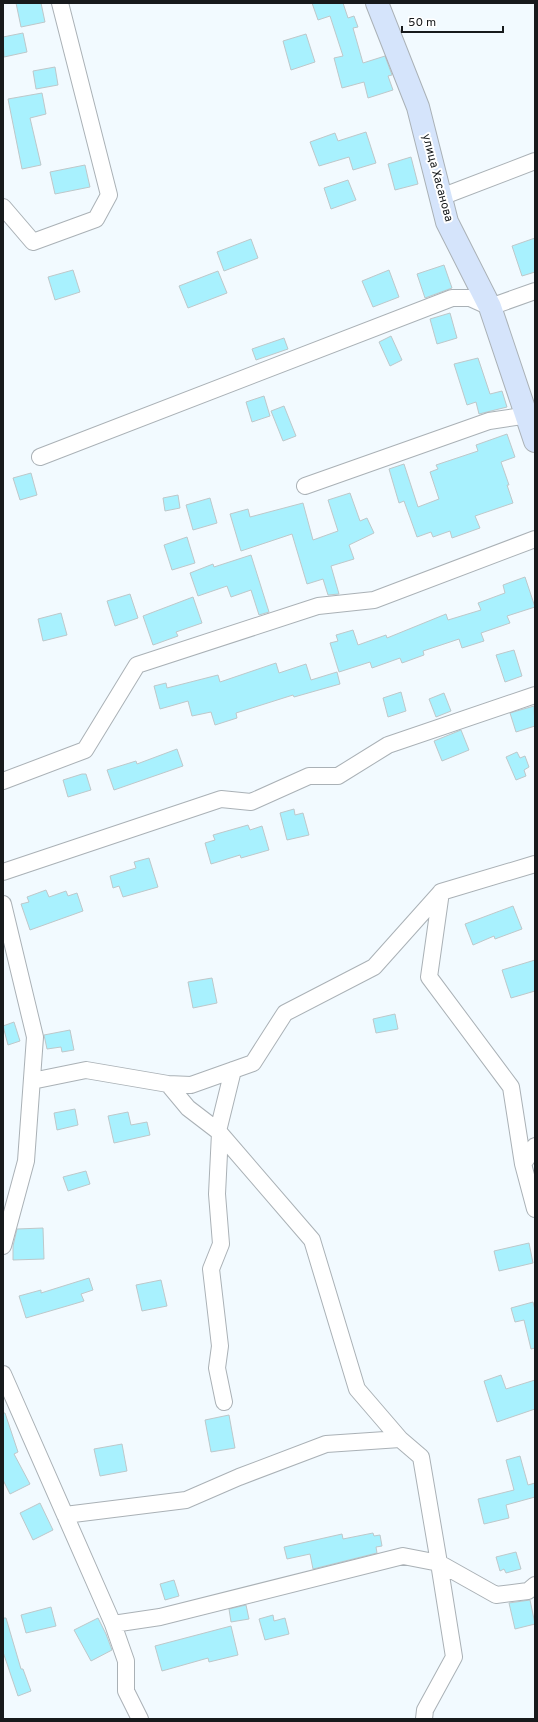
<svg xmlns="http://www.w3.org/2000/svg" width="538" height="1722" viewBox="0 0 538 1722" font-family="Overpass,sans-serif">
<rect width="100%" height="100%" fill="#f2faff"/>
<path fill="#a8f1fe" stroke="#bec8ca" d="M16 3H41L45 22 21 27Z
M312 3H343L348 18 354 16 358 27 353 28 363 63 385 56 392 75 388 76 393 90 368 98 364 82 342 88 334 58 343 56 330 16 318 20Z
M23 33 27 52 4 57 3 37Z
M306 34 315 62 291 70 283 41Z
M55 67 58 85 36 89 33 71Z
M42 93 46 114 30 118 41 165 22 169 8 99Z
M366 132 376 163 353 170 349 157 319 166 310 142 335 133 338 141Z
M411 157 418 184 395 190 388 164Z
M85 165 90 187 55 194 50 172Z
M348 180 356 200 331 209 324 188Z
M535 238V272L522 276 512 246Z
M251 239 258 258 224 271 217 252Z
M444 265 452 288 425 298 417 274Z
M73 270 80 292 55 300 48 277Z
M389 270 399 297 373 307 362 281Z
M218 271 227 293 188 308 179 286Z
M450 313 457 338 437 344 430 319Z
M391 336 402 360 390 366 379 342Z
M284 338 288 349 256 360 252 349Z
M478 358 490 394 502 391 507 407 479 414 476 402 467 405 454 364Z
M264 396 270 416 252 422 246 402Z
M284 406 296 436 283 441 271 411Z
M507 434 515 457 501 462 509 485H507L513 503 475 516 480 528 452 538 450 531 433 537 431 532 417 537 404 501 399 503 389 469 404 464 418 507 439 499 430 472 438 469 436 465 478 451 476 445Z
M31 473 37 495 20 500 13 478Z
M350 493 360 521 367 518 374 533 349 545 354 559 331 566 339 594 328 595 323 579 307 584 292 534 241 551 230 514 248 509 250 517 303 503 313 540 338 531 328 500Z
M178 495 180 508 165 511 163 498Z
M210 498 217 523 193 530 186 505Z
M187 537 195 563 172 570 164 545Z
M251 555 269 612 259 615 251 590 231 597 227 586 198 596 190 573 213 564 214 567Z
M525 577 535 607 507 616 510 623 481 633 484 641 462 648 459 639 423 651 424 655 402 663 400 658 372 668 370 662 339 672 330 643 338 641 336 635 353 630 358 645 386 635 387 638 446 614 448 620 481 610 478 603 505 593 503 585Z
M130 594 138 618 115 626 107 601Z
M193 597 202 623 176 632 178 636 153 645 143 616Z
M61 613 67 635 43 641 38 619Z
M514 650 522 676 505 682 496 655Z
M276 663 279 673 306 664 311 680 337 672 340 684 294 697 293 695 236 713 237 718 215 725 211 712 192 716 188 701 160 709 154 686 166 683 167 688 218 675 220 682Z
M401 692 406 711 388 717 383 698Z
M444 693 451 711 436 717 429 699Z
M534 706 535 726 516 732 510 713Z
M461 730 469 750 442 761 434 741Z
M177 749 183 766 114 790 107 770 136 761 137 764Z
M517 752 520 758 525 756 529 767 524 770 526 776 516 780 506 757Z
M82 774H86L91 790 68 797 63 780Z
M294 809 295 815 303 813 309 835 287 840 280 813Z
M248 825 250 830 262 826 269 850 241 858 240 855 211 864 205 843 215 840 213 835Z
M149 858 158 887 123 897 119 886 113 888 110 876 136 868 134 862Z
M46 890 49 897 66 891 68 896 77 893 83 911 30 930 21 904 29 902 27 897Z
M513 906 522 929 495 939 494 936 473 945 465 924Z
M535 960V991L511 998 502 970Z
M212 978 217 1003 193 1008 188 982Z
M395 1014 398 1029 376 1033 373 1019Z
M14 1022 20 1041 8 1045 3 1026Z
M70 1030 74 1050 62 1052 61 1047 47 1049 44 1035Z
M75 1109 78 1125 57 1130 54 1113Z
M128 1112 131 1125 147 1122 150 1135 114 1143 108 1116Z
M86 1171 90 1184 68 1191 63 1177Z
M43 1228 44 1259 13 1260V1246L17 1229Z
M529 1243 533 1263 499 1271 494 1251Z
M89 1278 93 1290 81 1294 84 1301 26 1318 19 1296 41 1290V1293Z
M161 1280 167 1306 142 1311 136 1285Z
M533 1302 535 1310V1348L531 1349 524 1320 515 1322 511 1308Z
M501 1375 506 1389 535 1380V1409L497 1422 484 1381Z
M3 1413H5L18 1452 14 1454 30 1484 10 1494 3 1480Z
M229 1415 235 1448 211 1452 205 1420Z
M122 1444 127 1471 100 1476 94 1449Z
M520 1456 528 1485 535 1483V1497L506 1505 509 1518 484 1524 478 1499 514 1490 506 1460Z
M40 1503 53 1530 33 1540 20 1513Z
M373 1533 374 1536 380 1535 382 1546 376 1547 377 1553 313 1569 310 1554 287 1559 284 1547 342 1534 343 1539Z
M516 1552 521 1569 506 1573 504 1569 500 1571 496 1557Z
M174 1580 179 1596 165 1600 160 1584Z
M530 1600 535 1624 515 1629 509 1603Z
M246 1605 249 1619 231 1622 229 1609Z
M51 1607 56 1626 26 1633 21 1615Z
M273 1615 274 1621 285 1618 289 1634 265 1640 259 1619Z
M3 1618H6L21 1669H23L31 1691 18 1696 3 1652Z
M98 1618 106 1634 112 1650 91 1661 74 1630Z
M231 1626 238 1655 209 1662 208 1658 162 1671 155 1646Z"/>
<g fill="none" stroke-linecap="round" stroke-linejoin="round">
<defs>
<path id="street" d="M441 197 535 161
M3 207 33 242 96 219 109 195 60 3
M40 457 452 298H470L490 307 535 291
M305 486 489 421 535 414
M3 781 85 750 137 665 318 606 374 600 535 539
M3 872 221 799 251 802 309 776H338L388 745 535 695
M3 904 35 1037 26 1161 3 1246
M32 1081 86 1070 168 1084 191 1085 253 1063 285 1013 374 967 441 892
M168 1084 188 1108 218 1131
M220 1133 217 1194 221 1244 211 1269 220 1346 217 1368 224 1402
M535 1146 523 1164 535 1209
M523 1164 511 1087 429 977 441 892 535 864
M3 1374 113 1624 126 1661V1691L140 1719
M65 1515 186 1500 239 1477 326 1444 400 1439
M113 1624 160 1617 403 1556 439 1563 421 1457 400 1439 357 1389 312 1240 218 1131 233 1070
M424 1719 425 1710 454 1657 439 1563 496 1595 528 1591 535 1585"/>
<path id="secondary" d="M377 3 418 107 447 222 490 307 535 441"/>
</defs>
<use href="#street" stroke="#aab1b6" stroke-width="18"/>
<use href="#secondary" stroke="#aab1b6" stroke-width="24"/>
<use href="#street" stroke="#fff" stroke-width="16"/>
<use href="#secondary" stroke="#d5e4fb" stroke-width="22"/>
</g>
<g text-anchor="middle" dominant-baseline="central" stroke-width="4" stroke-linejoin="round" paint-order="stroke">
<g font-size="12" fill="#171a1c" stroke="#fff">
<text transform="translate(437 178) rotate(75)">улица Хасанова</text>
</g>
</g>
<rect width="538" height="1722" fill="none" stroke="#171a1c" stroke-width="8"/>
<path d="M402 26v6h101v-6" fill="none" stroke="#171a1c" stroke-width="2"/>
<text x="408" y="26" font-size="12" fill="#171a1c" stroke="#ffffff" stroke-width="3" paint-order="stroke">50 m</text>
</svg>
